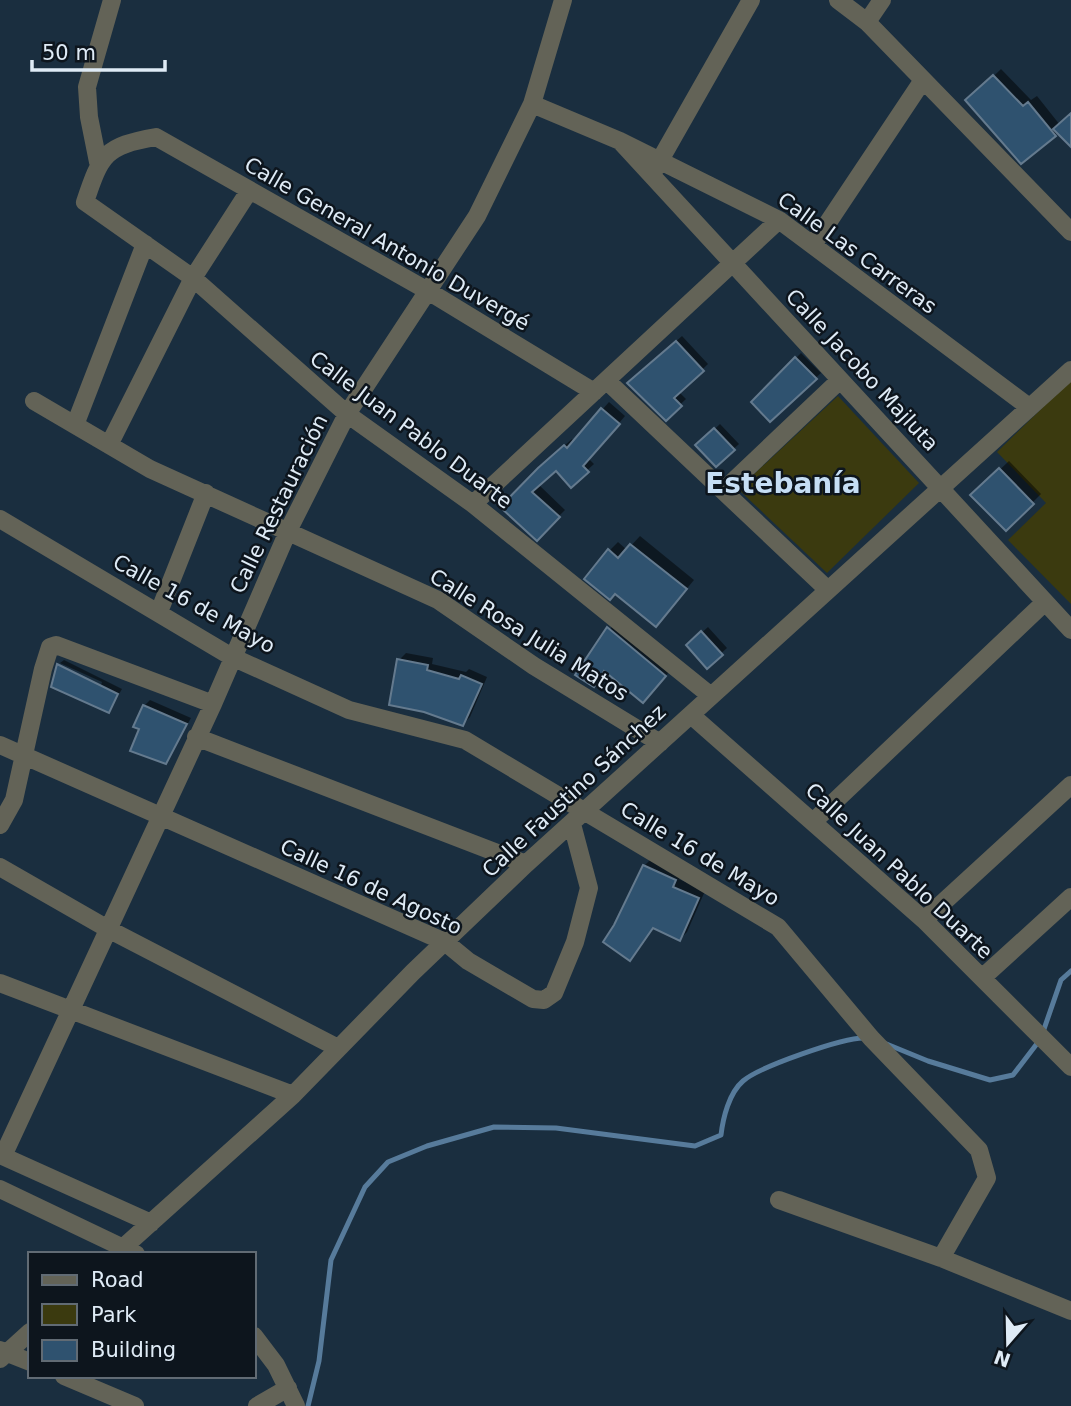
<svg xmlns="http://www.w3.org/2000/svg" width="1071" height="1406" viewBox="0 0 1071 1406" font-family="'DejaVu Sans',sans-serif">
<rect width="100%" height="100%" fill="#1a2e3f"/>
<path fill="#3b3a0f" d="M1071 380V604L1008 540 1046 503 997 452Z
M838 396 919 483 827 573 738 489Z"/>
<path fill="#0007" d="M1001 69 1031 100 1037 96 1060 125 1071 114V145L1058 131 1055 135 968 101Z
M682 336 708 364 679 392 686 399 666 418 634 378Z
M801 353 821 373 770 420 753 402Z
M609 402 625 416 589 459 594 464 571 485 556 468 538 484 565 510 537 538 503 507 547 461 572 439 574 442Z
M720 424 739 444 716 465 698 445Z
M1009 461 1041 494 1006 529 973 495Z
M640 536 694 580 664 616 609 551 618 542 627 550Z
M616 621 673 667 651 694 606 670 594 685 578 675Z
M708 627 727 648 707 666 688 645Z
M406 653 433 658 432 664 466 672 469 669 487 677 470 717 463 724 399 660Z
M64 660 122 689 109 711 53 686 60 664V667L101 685 102 682 60 663Z
M150 700 191 718 166 762 141 728 144 706Z
M651 859 682 873 679 879 705 891 687 932 680 939 654 927 630 958 616 926 644 866Z"/>
<g fill="none" stroke-linecap="round" stroke-linejoin="round">
<path stroke="#577b9b" stroke-width="5" d="M1043 1032 1061 980 1071 971
M884 1043 928 1061 990 1080 1013 1075 1039 1041
M308 1406 319 1361 331 1260 365 1187 388 1162 427 1146 494 1127 556 1128 695 1146 721 1135C723 1118 729 1093 743 1081 759 1067 844 1037 865 1038"/>
</g>
<path fill="#2f526f" stroke="#647a8e" stroke-width="2" d="M993 75 1023 106 1028 102 1056 136 1021 164 965 100Z
M1071 113V147L1053 129Z
M676 341 704 371 674 398 682 406 666 421 627 383Z
M795 357 817 379 770 422 751 402Z
M601 408 620 424 583 466 589 472 571 488 556 471 532 492 560 517 537 541 500 507 538 468 564 445 567 448Z
M714 428 735 450 716 467 695 445Z
M999 468 1034 504 1006 531 970 495Z
M630 544 687 589 656 627 615 594 610 600 584 579 608 549 618 558Z
M607 627 666 676 643 703 604 671 594 687 575 675Z
M701 631 723 655 707 669 686 645Z
M397 659 428 665 427 670 459 679 461 675 482 684 463 726 424 712 389 705Z
M57 664 118 694 109 713 51 687Z
M143 705 187 724 166 764 130 751 139 729 133 727Z
M643 865 676 880 673 887 699 898 680 941 653 928 630 961 603 942 614 925Z"/>
<g fill="none" stroke-linecap="round" stroke-linejoin="round">
<path stroke="#636357" stroke-width="18" d="M838 0 867 22 1071 232
M867 22 882 0
M532 104 620 141 779 220 1029 407
M620 141 1071 630
M98 162 89 117 87 87 112 0
M655 169 751 0
M813 245 923 80
M607 381 828 590
M594 392 428 291 156 137C105 146 101 154 85 202L193 278 347 414 473 504 711 696
M34 401 150 469 438 600 534 666 660 743
M75 425 145 244
M109 445 193 278 249 191
M724 490 840 380
M473 504 779 220
M0 519 232 657 349 710 465 740 778 927 871 1038 979 1150 987 1178 941 1258
M159 612 206 493
M691 715 924 920 1071 1067
M196 737 526 864
M0 745 445 942 468 961 533 999 544 1000 554 993 575 942 589 888 572 824
M814 821 1045 602
M0 825 14 800 43 669 50 647 56 645 213 704
M0 867 108 929 338 1048
M924 920 1071 785
M982 978 1071 897
M0 983 293 1095
M0 1155 151 1223
M3 1156 213 704 289 529 347 414 477 216 532 104 563 0
M0 1189 136 1254
M779 1200 941 1258 1071 1311
M116 1254 293 1095 413 972 526 864 1071 370
M254 1336 276 1365 296 1406
M0 1350 30 1362
M0 1359 30 1332
M64 1376 135 1406
M257 1406 288 1388"/>
</g>
<g text-anchor="middle" dominant-baseline="central" stroke-width="5" stroke-linejoin="round" paint-order="stroke">
<g font-size="21" fill="#dfebf6" stroke="#0d151d">
<text transform="translate(387 244) rotate(30)">Calle General Antonio Duvergé</text>
<text transform="translate(857 253) rotate(36)">Calle Las Carreras</text>
<text transform="translate(862 370) rotate(47)">Calle Jacobo Majluta</text>
<text transform="translate(411 430) rotate(37)">Calle Juan Pablo Duarte</text>
<text transform="translate(279 504) rotate(-64)">Calle Restauración</text>
<text transform="translate(194 604) rotate(29)">Calle 16 de Mayo</text>
<text transform="translate(529 635) rotate(32)">Calle Rosa Julia Matos</text>
<text transform="translate(574 791) rotate(-43)">Calle Faustino Sánchez</text>
<text transform="translate(700 854) rotate(31)">Calle 16 de Mayo</text>
<text transform="translate(899 871) rotate(43)">Calle Juan Pablo Duarte</text>
<text transform="translate(371 887) rotate(25)">Calle 16 de Agosto</text>
</g>
<g font-size="28" font-weight="bold" fill="#c6def4" stroke="#0d151d">
<text x="783" y="483">Estebanía</text>
</g>
</g>
<rect x="28" y="1252" width="228" height="126" fill="#0d151d" stroke="#616b74" stroke-width="2"/>
<rect x="42" y="1275" width="35" height="10" fill="#636357" stroke="#616b74" stroke-width="2"/>
<text x="91" y="1287" font-size="21" fill="#dfebf6">Road</text>
<rect x="42" y="1304" width="35" height="21" fill="#3b3a0f" stroke="#616b74" stroke-width="2"/>
<text x="91" y="1322" font-size="21" fill="#dfebf6">Park</text>
<rect x="42" y="1340" width="35" height="21" fill="#2f526f" stroke="#616b74" stroke-width="2"/>
<text x="91" y="1357" font-size="21" fill="#dfebf6">Building</text>
<g transform="translate(1008 1343) rotate(200)" stroke="#0d151d" stroke-width="5" paint-order="stroke">
<path d="M0-5L12 26L0 18L-12 26Z" fill="#dfebf6"/>
<text y="-10" font-size="19" font-weight="bold" text-anchor="middle" fill="#dfebf6">N</text>
</g>
<path d="M32 60v10h133v-10" fill="none" stroke="#dfebf6" stroke-width="3.5"/>
<text x="42" y="60" font-size="21" fill="#dfebf6" stroke="#0d151d" stroke-width="5" paint-order="stroke">50 m</text>
</svg>
